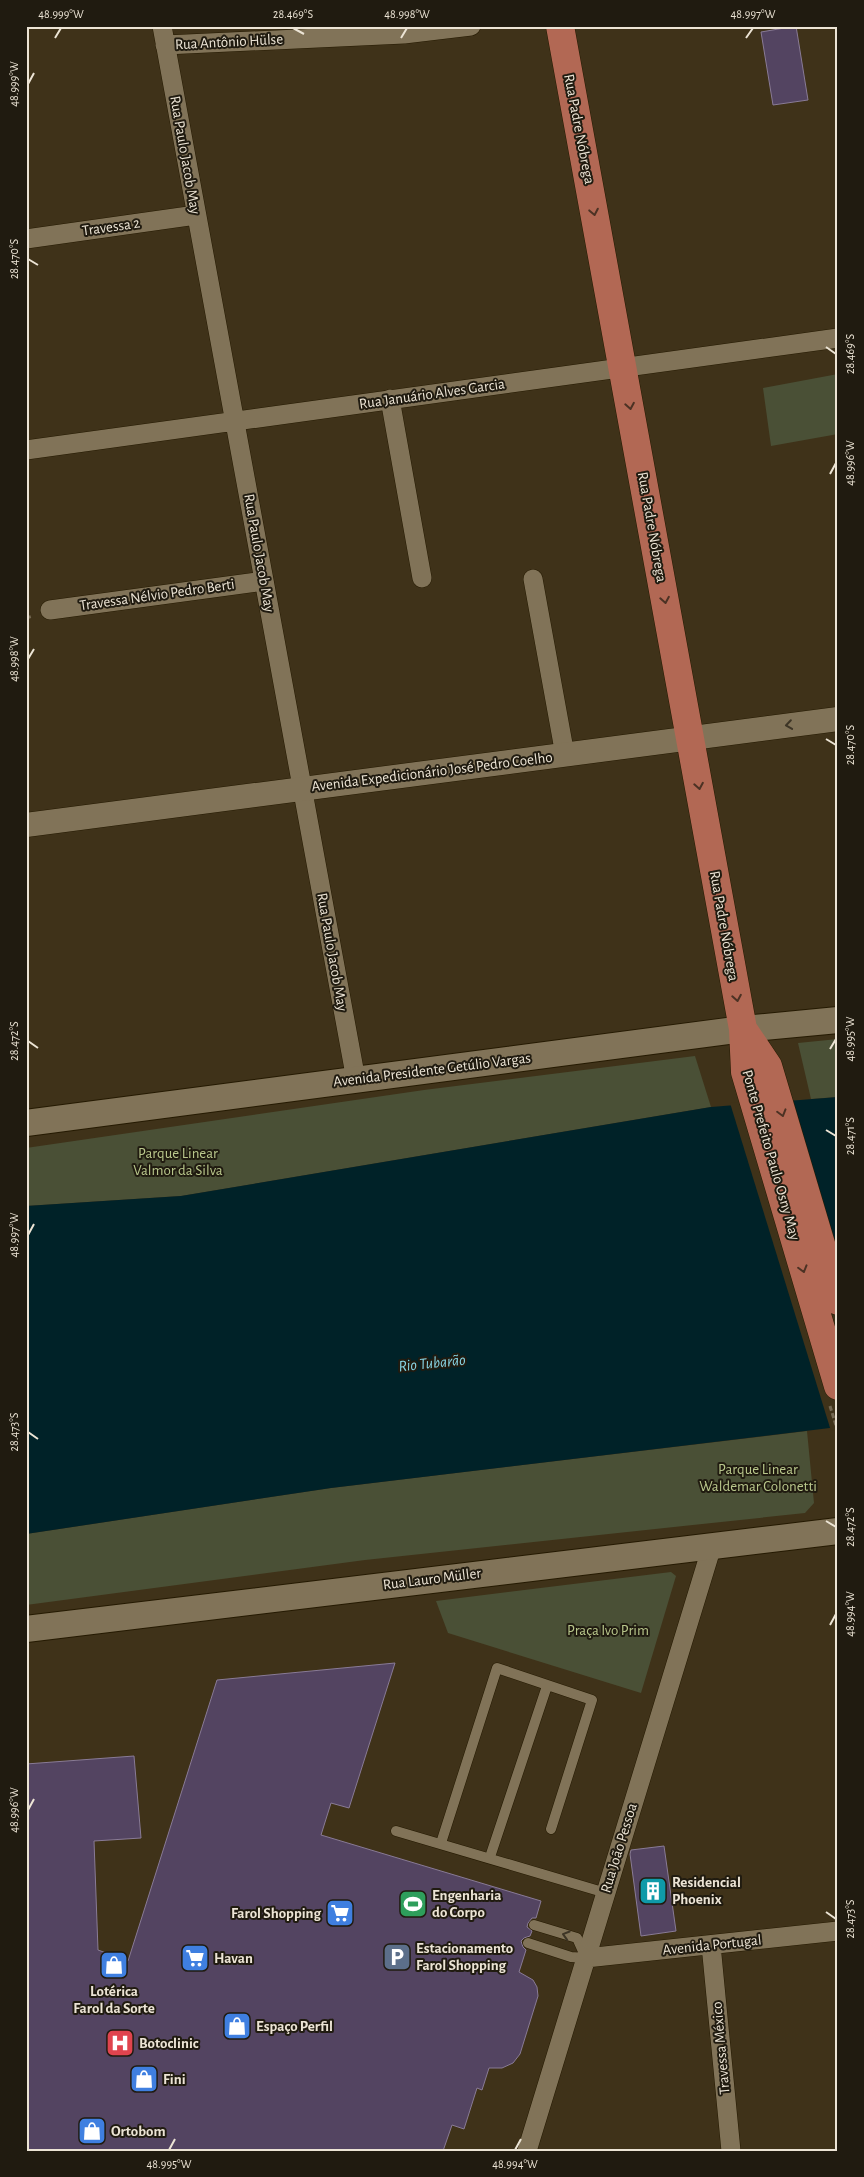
<svg xmlns="http://www.w3.org/2000/svg" width="864" height="2177" viewBox="0 0 864 2177" font-family="'Alegreya Sans',sans-serif">
<rect width="100%" height="100%" fill="#3f3219"/>
<path fill="#4a5036" d="M838 374V434L771 446 763 388Z
M838 1039V1097L811 1099 798 1043Z
M695 1056 711 1107 181 1196 26 1206V1148L424 1090Z
M807 1431 814 1503 805 1513 365 1560 26 1605V1534L331 1488Z
M671 1572 676 1576 641 1693 448 1633 436 1601Z"/>
<path fill="#002228" d="M838 1097V1427L331 1488 26 1534V1206L181 1196 711 1107Z"/>
<path fill="#3f3219" d="M784 1099 838 1279V1430L831 1431 730 1103Z"/>
<path fill="#534461" stroke="#897b96" d="M796 26 808 100 773 105 761 32Z
M395 1663 349 1808 331 1803 321 1835 541 1901 536 1918H532L528 1923 527 1927 532 1931 530 1936 524 1938 521 1941 523 1947 526 1950 519 1972 533 1980 537 1987 538 1996 520 2054 513 2063 502 2068H489L482 2090 477 2088 464 2129 452 2125 443 2151H26V1764L134 1756 141 1838 94 1841 98 1950 128 1961 217 1680Z
M664 1846 676 1931 641 1936 630 1854 631 1850Z"/>
<g fill="none" stroke-linecap="round" stroke-linejoin="round">
<defs>
<path id="service" d="M396 1831 606 1893
M441 1843 497 1668 592 1700 551 1829
M490 1857 547 1686
M528 1943 571 1957 586 1958 577 1938 534 1925"/>
<path id="minor" d="M162 26 356 1080
M165 45 404 34 471 26
M26 239 196 215
M390 399 422 578
M26 450 838 338
M533 579 565 755
M50 610 264 581
M711 1945 731 2151
M586 1958 838 1931
M527 2151 712 1546"/>
<path id="tertiary" d="M26 825 838 719"/>
<path id="secondary" d="M26 1123 743 1029 838 1020
M26 1629 838 1531"/>
<path id="primary" d="M560 26 743 1029 745 1072 838 1386
M743 1029 768 1066 838 1301"/>
</defs>
<use href="#service" stroke="#251a02" stroke-width="11"/>
<use href="#minor" stroke="#251a02" stroke-width="20"/>
<use href="#tertiary" stroke="#251a02" stroke-width="25"/>
<use href="#secondary" stroke="#251a02" stroke-width="28"/>
<use href="#primary" stroke="#251a02" stroke-width="29"/>
<path stroke="#746852" stroke-width="3" stroke-dasharray="5 2.5" stroke-linecap="butt" d="M26 618 33 616
M830 1406 838 1432"/>
<use href="#service" stroke="#817358" stroke-width="10"/>
<use href="#minor" stroke="#817358" stroke-width="19"/>
<use href="#tertiary" stroke="#817358" stroke-width="24"/>
<use href="#secondary" stroke="#817358" stroke-width="26"/>
<use href="#primary" stroke="#b26854" stroke-width="28"/>
</g>
<defs><path id="oneway-chevron" d="M-2-3.5L2.5 0L-2 3.5" fill="none" stroke-width="1.6" stroke-linecap="round" stroke-linejoin="round" transform="scale(1.25)"/></defs>
<g stroke="#4c3224">
<use href="#oneway-chevron" transform="translate(594 212) rotate(79)"/>
<use href="#oneway-chevron" transform="translate(630 406) rotate(80)"/>
<use href="#oneway-chevron" transform="translate(665 600) rotate(80)"/>
<use href="#oneway-chevron" transform="translate(699 786) rotate(80)"/>
<use href="#oneway-chevron" transform="translate(737 998) rotate(80)"/>
<use href="#oneway-chevron" transform="translate(782 1113) rotate(74)"/>
<use href="#oneway-chevron" transform="translate(803 1269) rotate(74)"/>
</g>
<g stroke="#3d3526">
<use href="#oneway-chevron" transform="translate(789 725) rotate(172)"/>
<use href="#oneway-chevron" transform="translate(566 1935) rotate(-163)"/>
</g>
<path fill="none" stroke="#ece4d5" stroke-width="2" d="M293 28 304 34M55 38 61 28M401 38 407 28M746 38 753 28M28 84 34 73M28 259 38 265M826 347 836 354M830 474 836 463M28 659 34 649M826 739 836 745M28 1041 38 1048M830 1049 836 1039M826 1130 836 1136M28 1235 34 1224M28 1432 38 1439M826 1521 836 1527M830 1625 836 1614M28 1810 34 1799M826 1912 836 1919M169 2150 175 2139M515 2150 521 2139"/>
<defs>
<symbol id="building-square" viewBox="-11 -11 22 22"><rect x="-9" y="-9" width="18" height="18" rx="4" fill="#0f9aa8" stroke="#201b10"/><path d="M-4-6H4V6H1V3H-1V6H-4ZM-2.5-4.3h1.7v1.8h-1.7ZM.8-4.3h1.7v1.8H.8ZM-2.5-1h1.7V.8h-1.7ZM.8-1h1.7V.8H.8Z" fill="#fff"/></symbol>
<symbol id="stadium-square" viewBox="-11 -11 22 22"><rect x="-9" y="-9" width="18" height="18" rx="4" fill="#2e9e5b" stroke="#201b10"/><path d="M0-5a6.5 5 0 1 0 0 10a6.5 5 0 1 0 0-10ZM-3.5-1.8h7v3.6h-7Z" fill="#fff"/></symbol>
<symbol id="supermarket-square" viewBox="-11 -11 22 22"><rect x="-9" y="-9" width="18" height="18" rx="4" fill="#3f7fe0" stroke="#201b10"/><path d="M-6-5.5h2.5l.6 2H6L4.5 2H-2.5L-4.4-4H-6ZM-1.5 3.2a1.3 1.3 0 1 0 .1 0ZM3 3.2a1.3 1.3 0 1 0 .1 0Z" fill="#fff"/></symbol>
<symbol id="parking-square" viewBox="-11 -11 22 22"><rect x="-9" y="-9" width="18" height="18" rx="4" fill="#5c6f8a" stroke="#201b10"/><path d="M-3.5-5.5H1a3.5 3.5 0 0 1 0 7H-1V5.5H-3.5ZM-1-3.4V-.6H.8a1.4 1.4 0 0 0 0-2.8Z" fill="#fff"/></symbol>
<symbol id="shop-square" viewBox="-11 -11 22 22"><rect x="-9" y="-9" width="18" height="18" rx="4" fill="#3f7fe0" stroke="#201b10"/><path d="M-5-2.5h2.3a2.7 3.5 0 0 1 5.4 0H5L5.5 6h-11ZM-1.5-2.5h3a1.5 2.3 0 0 0-3 0Z" fill="#fff"/></symbol>
<symbol id="hospital-square" viewBox="-11 -11 22 22"><rect x="-9" y="-9" width="18" height="18" rx="4" fill="#e0444e" stroke="#201b10"/><path d="M-5-5h3v3.5h4V-5h3V5h-3V1.5h-4V5h-3Z" fill="#fff"/></symbol>
</defs>
<g fill-rule="evenodd">
<use href="#building-square" x="637" y="1875" width="32" height="32"/>
<use href="#stadium-square" x="397" y="1888" width="32" height="32"/>
<use href="#supermarket-square" x="324" y="1897" width="32" height="32"/>
<use href="#parking-square" x="381" y="1941" width="32" height="32"/>
<use href="#supermarket-square" x="179" y="1942" width="32" height="32"/>
<use href="#shop-square" x="98" y="1949" width="32" height="32"/>
<use href="#shop-square" x="221" y="2010" width="32" height="32"/>
<use href="#hospital-square" x="104" y="2027" width="32" height="32"/>
<use href="#shop-square" x="128" y="2063" width="32" height="32"/>
<use href="#shop-square" x="76" y="2115" width="32" height="32"/>
</g>
<g text-anchor="middle" dominant-baseline="central" stroke-width="4" stroke-linejoin="round" paint-order="stroke">
<g font-size="15" fill="#ece4d5" stroke="#201b10">
<text transform="translate(229 42) rotate(-3)">Rua Antônio Hülse</text>
<text transform="translate(579 129) rotate(79)">Rua Padre Nóbrega</text>
<text transform="translate(185 155) rotate(80)">Rua Paulo Jacob May</text>
<text transform="translate(111 227) rotate(-8)">Travessa 2</text>
<text transform="translate(432 394) rotate(-8)">Rua Januário Alves Garcia</text>
<text transform="translate(652 527) rotate(80)">Rua Padre Nóbrega</text>
<text transform="translate(259 553) rotate(80)">Rua Paulo Jacob May</text>
<text transform="translate(157 595) rotate(-8)">Travessa Nélvio Pedro Berti</text>
<text transform="translate(432 772) rotate(-7)">Avenida Expedicionário José Pedro Coelho</text>
<text transform="translate(724 926) rotate(80)">Rua Padre Nóbrega</text>
<text transform="translate(332 952) rotate(80)">Rua Paulo Jacob May</text>
<text transform="translate(432 1070) rotate(-7)">Avenida Presidente Getúlio Vargas</text>
<text transform="translate(771 1155) rotate(74)">Ponte Prefeito Paulo Osny May</text>
<text transform="translate(432 1579) rotate(-7)">Rua Lauro Müller</text>
<text transform="translate(619 1848) rotate(-73)">Rua João Pessoa</text>
<text transform="translate(712 1945) rotate(-6)">Avenida Portugal</text>
<text transform="translate(721 2048) rotate(-95)">Travessa México</text>
</g>
<g font-size="15" fill="#b9c78c" stroke="#201b10">
<text x="178" y="1153">Parque Linear<tspan x="178" dy="17">Valmor da Silva</tspan></text>
<text x="758" y="1469">Parque Linear<tspan x="758" dy="17">Waldemar Colonetti</tspan></text>
<text x="608" y="1630">Praça Ivo Prim</text>
</g>
<g font-size="15" font-weight="bold" fill="#ece4d5" stroke="#201b10" text-anchor="start">
<text x="672" y="1882">Residencial<tspan x="672" dy="17">Phoenix</tspan></text>
<text x="432" y="1895">Engenharia<tspan x="432" dy="17">do Corpo</tspan></text>
<text x="321" y="1913" text-anchor="end">Farol Shopping</text>
<text x="416" y="1948">Estacionamento<tspan x="416" dy="17">Farol Shopping</tspan></text>
<text x="214" y="1958">Havan</text>
<text x="114" y="1991" text-anchor="middle">Lotérica<tspan x="114" dy="17">Farol da Sorte</tspan></text>
<text x="256" y="2026">Espaço Perfil</text>
<text x="139" y="2043">Botoclinic</text>
<text x="163" y="2079">Fini</text>
<text x="111" y="2131">Ortobom</text>
</g>
<g font-size="16" font-style="italic" fill="#88d6e6" stroke="#201b10">
<text transform="translate(432 1363) rotate(-6)">Rio Tubarão</text>
</g>
</g>
<rect width="864" height="2177" fill="none" stroke="#201b10" stroke-width="55"/>
<rect x="28" y="28" width="808" height="2122" fill="none" stroke="#ece4d5" stroke-width="2"/>
<g font-size="12" text-anchor="middle" fill="#ece4d5">
<text x="61" y="18">48.999°W</text>
<text x="293" y="18">28.469°S</text>
<text x="407" y="18">48.998°W</text>
<text x="753" y="18">48.997°W</text>
<text transform="translate(14 84) rotate(-90)" y="4">48.999°W</text>
<text transform="translate(14 259) rotate(-90)" y="4">28.470°S</text>
<text transform="translate(850 354) rotate(-90)" y="4">28.469°S</text>
<text transform="translate(850 463) rotate(-90)" y="4">48.996°W</text>
<text transform="translate(14 659) rotate(-90)" y="4">48.998°W</text>
<text transform="translate(850 745) rotate(-90)" y="4">28.470°S</text>
<text transform="translate(850 1039) rotate(-90)" y="4">48.995°W</text>
<text transform="translate(14 1041) rotate(-90)" y="4">28.472°S</text>
<text transform="translate(850 1136) rotate(-90)" y="4">28.471°S</text>
<text transform="translate(14 1235) rotate(-90)" y="4">48.997°W</text>
<text transform="translate(14 1432) rotate(-90)" y="4">28.473°S</text>
<text transform="translate(850 1527) rotate(-90)" y="4">28.472°S</text>
<text transform="translate(850 1614) rotate(-90)" y="4">48.994°W</text>
<text transform="translate(14 1810) rotate(-90)" y="4">48.996°W</text>
<text transform="translate(850 1919) rotate(-90)" y="4">28.473°S</text>
<text x="169" y="2168">48.995°W</text>
<text x="515" y="2168">48.994°W</text>
</g>
</svg>
